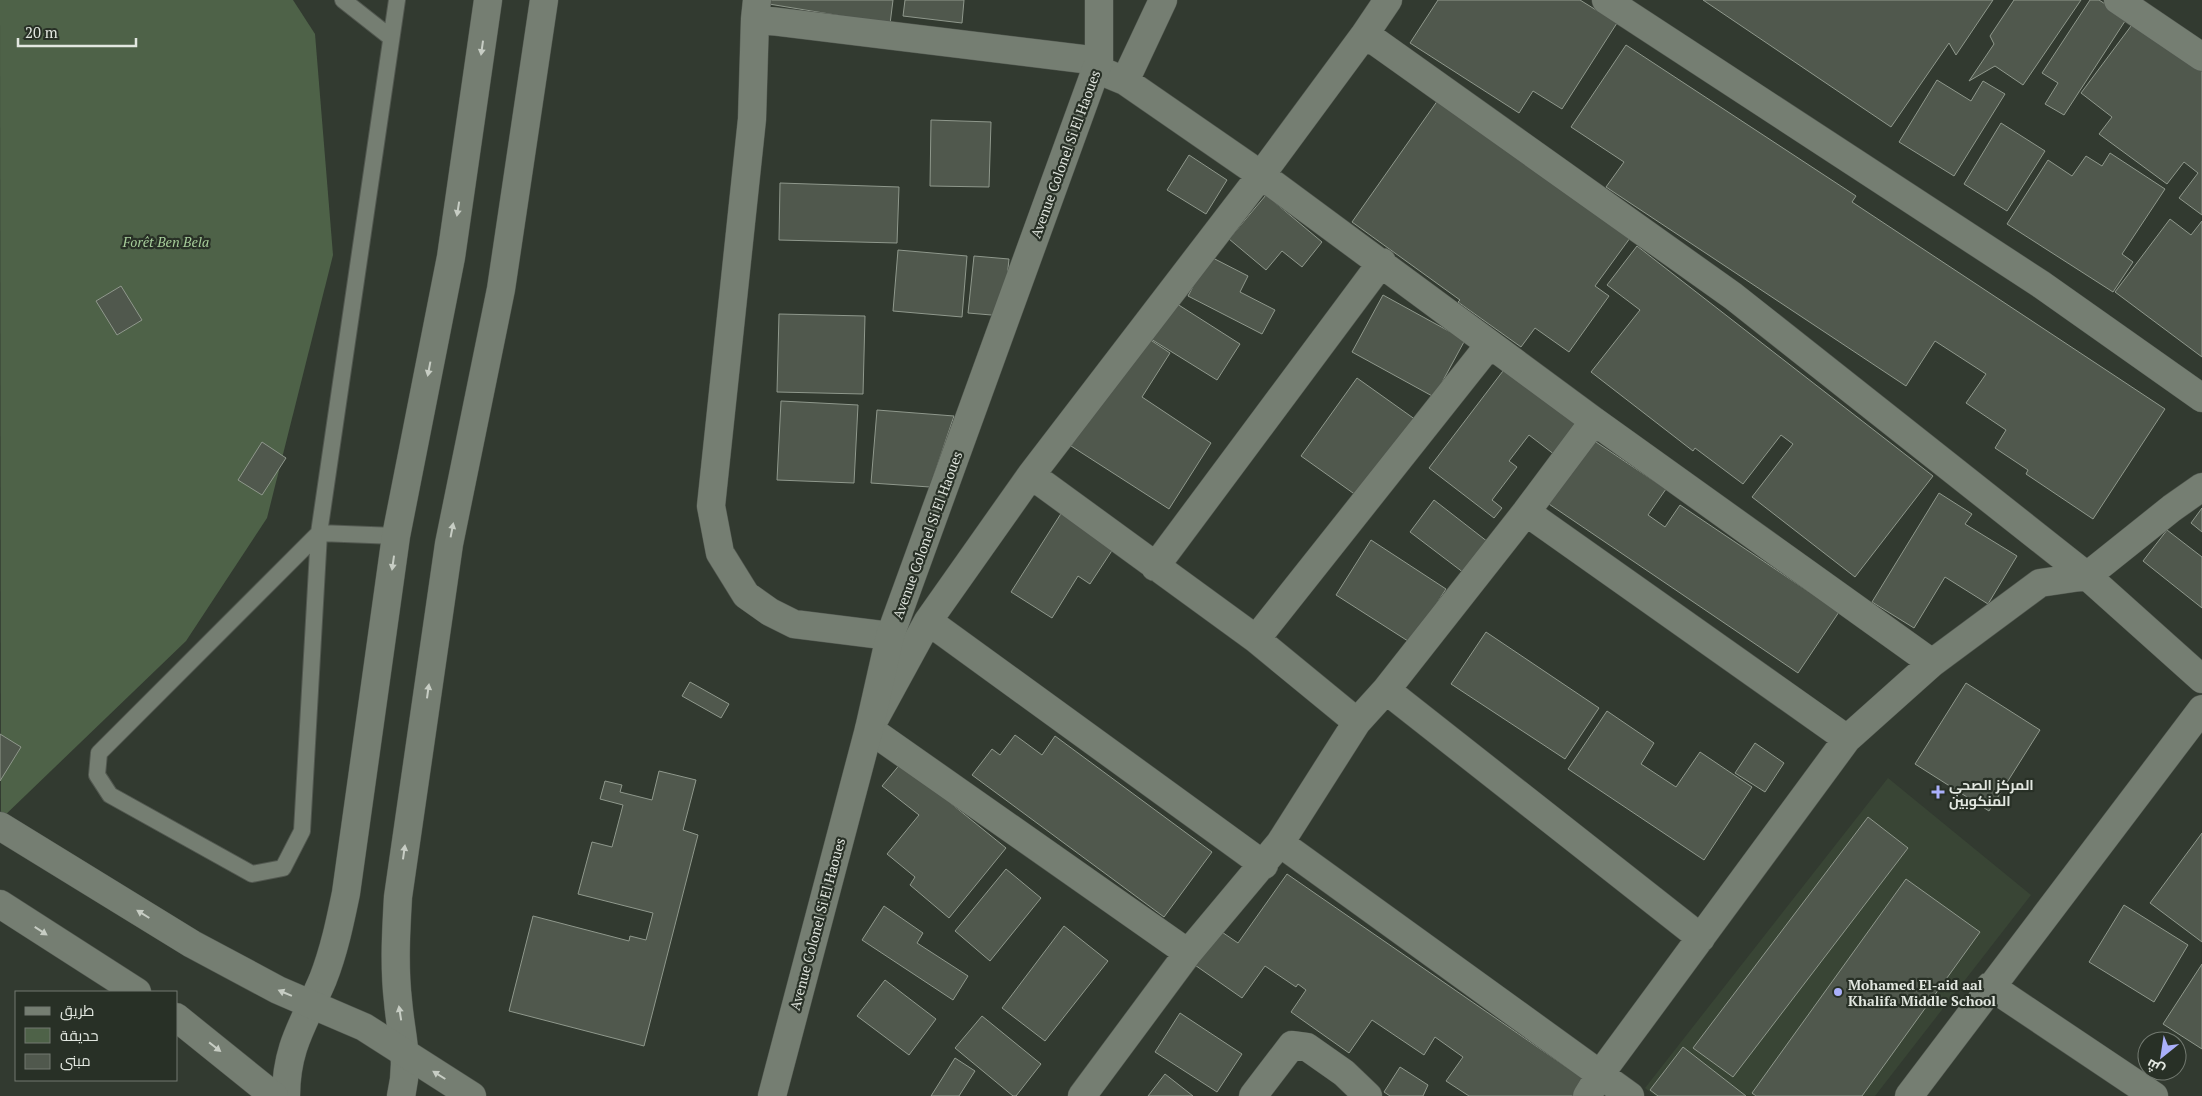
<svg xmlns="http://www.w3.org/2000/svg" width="2202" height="1096" viewBox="0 0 2202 1096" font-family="'PT Serif',Cairo,serif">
<rect width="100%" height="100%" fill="#323a30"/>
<path fill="#394535" d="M1888 778 2031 895 1875 1096H1655L1645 1088Z"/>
<path fill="#4e6248" d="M0 0H293L315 34 333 255 267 518 186 641 1 819Z"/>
<path fill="#50584d" stroke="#8f988c" d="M770 0H893L890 24 769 4Z
M905 0H964L962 23 903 16Z
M1438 0H1580L1617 23 1562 109 1533 91 1519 113 1410 43Z
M1703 0H1993L1956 55 1949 43 1891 127Z
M2014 0H2081L2023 85 1995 66 1969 81 1994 44 1990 36Z
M2090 0H2099L2127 18 2064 115 2045 104 2058 83 2042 73Z
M2140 14 2202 60V215L2179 198 2198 173 2184 162 2167 184 2099 134 2112 117 2081 93Z
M1626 45 1856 196 1852 202 2165 409 2093 519 2026 474 2028 470 1995 448 2006 430 1966 403 1986 374 1935 341 1906 386 1606 187 1624 162 1571 127Z
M1937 80 1971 101 1983 81 2005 94 1954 176 1899 142Z
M1438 100 1630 238 1595 286 1609 296 1569 352 1535 328 1521 347 1458 302 1460 300 1352 222Z
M931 120 991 122 989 187 930 186Z
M2001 123 2045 151 2007 211 1964 184Z
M2110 153 2165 189 2122 254 2133 262 2113 292 2007 224 2048 160 2072 176 2086 156 2102 166Z
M1189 155 1227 180 1206 214 1167 190Z
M780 183 899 187 897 243 779 240Z
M1266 195 1322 242 1302 267 1282 251 1266 270 1229 239Z
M2170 219 2191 235 2202 221V357L2115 292Z
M1637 246 1933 476 1855 577 1752 497 1793 444 1781 435 1743 484 1695 448 1693 451 1591 372 1640 310 1607 285Z
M898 250 967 256 962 317 893 311Z
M974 256 1009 259 1003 316 968 313Z
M1209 256 1248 276 1240 292 1275 310 1262 334 1188 296Z
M121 286 142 320 117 335 96 301Z
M1383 295 1465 340 1434 397 1352 352Z
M1174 302 1240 344 1217 380 1151 339Z
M779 314 865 316 863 394 777 392Z
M1143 335 1170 353 1142 397 1211 443 1169 509 1071 446Z
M1506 367 1580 423 1555 455 1529 435 1509 461 1517 467 1492 500 1502 508 1494 518 1429 468Z
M1357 378 1416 420 1360 498 1301 456Z
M781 401 858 405 854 483 777 480Z
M877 410 954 416 930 487 871 483Z
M1590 438 1666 489 1648 515 1665 527 1680 505 1839 612 1798 673 1546 502Z
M262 442 286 458 262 495 238 480Z
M1939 493 1972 514 1965 524 2017 556 1988 604 1945 577 1914 628 1872 602Z
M1434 500 1488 542 1464 573 1410 532Z
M2202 508V532L2191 523Z
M1062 512 1115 546 1090 584 1078 576 1052 618 1011 592Z
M2167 530 2202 557V608L2143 561Z
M1371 540 1446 589 1411 643 1336 595Z
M1486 632 1599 708 1565 759 1451 684Z
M690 682 729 704 721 718 682 696Z
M1966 683 2040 730 1989 811 1915 764Z
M1607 711 1654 743 1641 764 1676 787 1700 752 1752 787 1704 860 1568 769Z
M0 734 21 747 0 781Z
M1015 735 1042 755 1055 736 1212 852 1164 917 972 775 992 749 1000 755Z
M1755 743 1784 763 1765 792 1735 773Z
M901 763 1006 848 949 918 910 885 915 877 887 854 919 815 882 786Z
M659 771 696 780 683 830 698 835 644 1046 509 1011 533 916 629 941 630 936 646 940 653 913 578 894 592 842 612 847 623 805 600 799 605 781 622 785 620 792 652 800Z
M1868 817 1908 848 1733 1077 1693 1048Z
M2202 833V942L2150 903Z
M1006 869 1041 898 990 961 955 931Z
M1287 874 1591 1084 1583 1096H1469L1446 1081 1463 1057 1435 1037 1424 1055 1372 1020 1349 1053 1291 1012 1306 990 1298 984 1296 987 1265 966 1242 998 1192 963 1216 928 1238 943Z
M1906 879 1980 932 1862 1096H1756L1752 1093Z
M2124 905 2188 945 2154 1002 2089 962Z
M884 906 923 933 917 943 968 976 953 1000 862 940Z
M1064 926 1108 961 1045 1041 1002 1008Z
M2202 964V1049L2163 1024Z
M885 980 936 1019 909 1055 857 1016Z
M1180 1013 1242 1054 1217 1092 1155 1052Z
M982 1016 1041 1064 1016 1096H1013L955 1048Z
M1683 1047 1746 1096H1658L1650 1090Z
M955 1058 975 1071 959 1096H931Z
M1400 1067 1428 1085 1423 1096H1390L1384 1092Z
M1165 1074 1193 1096H1148Z"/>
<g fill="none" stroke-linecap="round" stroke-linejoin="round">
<defs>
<path id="lane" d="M343 0 390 37
M396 536 319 533 99 753 97 775 110 795 252 874 283 868 302 831 319 533 397 0"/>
<path id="street" d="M757 0 755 19 752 119 711 506 720 553 746 595 770 612 794 624 890 636
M1606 0 2042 285 2202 398
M2118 0 2202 57
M755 19 1099 61
M1365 34 1733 296 2087 576 2202 679
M1096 69 1125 81 1261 175 1594 421
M1125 81 1163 0
M1031 475 1256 639 1357 722
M1526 512 1847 739
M1155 567 1382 262
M928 621 1264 865
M1256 639 1490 344
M1386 690 1701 938
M1280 843 1630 1096
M1188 953 869 729 928 621 1031 475 1261 175 1365 34 1388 0
M1990 986 2154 1096
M286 1096C286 1046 305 1022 323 979 334 951 340 922 346 893L396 536 451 257 488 0
M401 1096C410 1059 401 1037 398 1001 394 966 396 932 398 897L449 544 501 289 544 0
M1082 1096 1188 953 1280 843 1357 722 1386 690 1526 512 1594 421 1932 663
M1253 1096 1292 1045 1307 1047 1344 1073 1368 1096
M1587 1096 1601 1073 1847 739 1932 663 2040 583 2087 576 2172 508 2202 487
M1909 1096 2202 709"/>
<path id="secondary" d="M0 826 192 944 278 990 364 1027 472 1096
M0 904 137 992
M176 1017 274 1096
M772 1096 869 729 890 636 1099 61V0"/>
</defs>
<use href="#lane" stroke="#525850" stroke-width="18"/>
<use href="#street" stroke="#525850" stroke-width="29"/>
<use href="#secondary" stroke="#525850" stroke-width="29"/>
<use href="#lane" stroke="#757e72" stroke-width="16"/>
<use href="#street" stroke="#757e72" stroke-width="28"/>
<use href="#secondary" stroke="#757e72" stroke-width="28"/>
</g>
<defs><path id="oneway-solid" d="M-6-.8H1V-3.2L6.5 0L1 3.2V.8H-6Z" transform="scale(1.25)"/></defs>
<g fill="#c7cdc4">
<use href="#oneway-solid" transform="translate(482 48) rotate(98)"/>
<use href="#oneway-solid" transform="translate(458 209) rotate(99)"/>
<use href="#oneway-solid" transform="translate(429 369) rotate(101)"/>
<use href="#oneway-solid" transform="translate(452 530) rotate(-79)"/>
<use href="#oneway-solid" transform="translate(393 563) rotate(98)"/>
<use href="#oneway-solid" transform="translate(428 691) rotate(-82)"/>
<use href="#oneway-solid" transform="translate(404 852) rotate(-82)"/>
<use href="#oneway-solid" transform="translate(143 914) rotate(-148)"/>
<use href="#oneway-solid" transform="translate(41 931) rotate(33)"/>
<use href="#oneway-solid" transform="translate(285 993) rotate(-157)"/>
<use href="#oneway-solid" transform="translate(400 1013) rotate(-99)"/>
<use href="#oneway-solid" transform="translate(215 1047) rotate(38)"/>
<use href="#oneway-solid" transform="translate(439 1075) rotate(-148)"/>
</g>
<g fill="#aab0fb" stroke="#283026" stroke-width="2">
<path d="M1935.5 784.5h5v5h5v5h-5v5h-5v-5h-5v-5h5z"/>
<circle cx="1838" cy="992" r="5"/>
</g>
<g text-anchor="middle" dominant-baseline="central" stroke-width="4.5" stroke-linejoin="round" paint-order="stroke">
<g font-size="14" fill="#e2e7e0" stroke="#283026">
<text transform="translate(1065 154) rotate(-70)">Avenue Colonel Si El Haoues</text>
<text transform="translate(927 535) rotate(-70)">Avenue Colonel Si El Haoues</text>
<text transform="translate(817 924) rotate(-75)">Avenue Colonel Si El Haoues</text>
</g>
<g font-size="14" font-style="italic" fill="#a6cd9a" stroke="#283026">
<text x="166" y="241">Forêt Ben Bela</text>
</g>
<g font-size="14" font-weight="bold" fill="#e2e7e0" stroke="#283026" text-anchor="start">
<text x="1949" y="784">المركز الصحي<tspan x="1949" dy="16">المنكوبين</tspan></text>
<text x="1848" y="984">Mohamed El-aid aal<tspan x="1848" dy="16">Khalifa Middle School</tspan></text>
</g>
</g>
<rect x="15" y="991" width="162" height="90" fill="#283026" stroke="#727970"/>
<rect x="25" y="1007" width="25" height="8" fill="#757e72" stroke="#727970"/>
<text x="60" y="1016" font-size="15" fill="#e2e7e0">طريق</text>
<rect x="25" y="1028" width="25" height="15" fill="#4e6248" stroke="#727970"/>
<text x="60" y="1041" font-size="15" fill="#e2e7e0">حديقة</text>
<rect x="25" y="1054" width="25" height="15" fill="#50584d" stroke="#727970"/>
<text x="60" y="1066" font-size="15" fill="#e2e7e0">مبنى</text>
<g transform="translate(2162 1056) rotate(210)"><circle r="24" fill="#283026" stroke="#727970"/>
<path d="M0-4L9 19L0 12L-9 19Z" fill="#aab0fb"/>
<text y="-8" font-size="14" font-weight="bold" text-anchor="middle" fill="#e2e7e0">ش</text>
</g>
<path d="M18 38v8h118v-8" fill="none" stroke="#e2e7e0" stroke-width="2.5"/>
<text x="25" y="38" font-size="15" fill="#e2e7e0" stroke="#283026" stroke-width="4" paint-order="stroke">20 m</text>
</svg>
